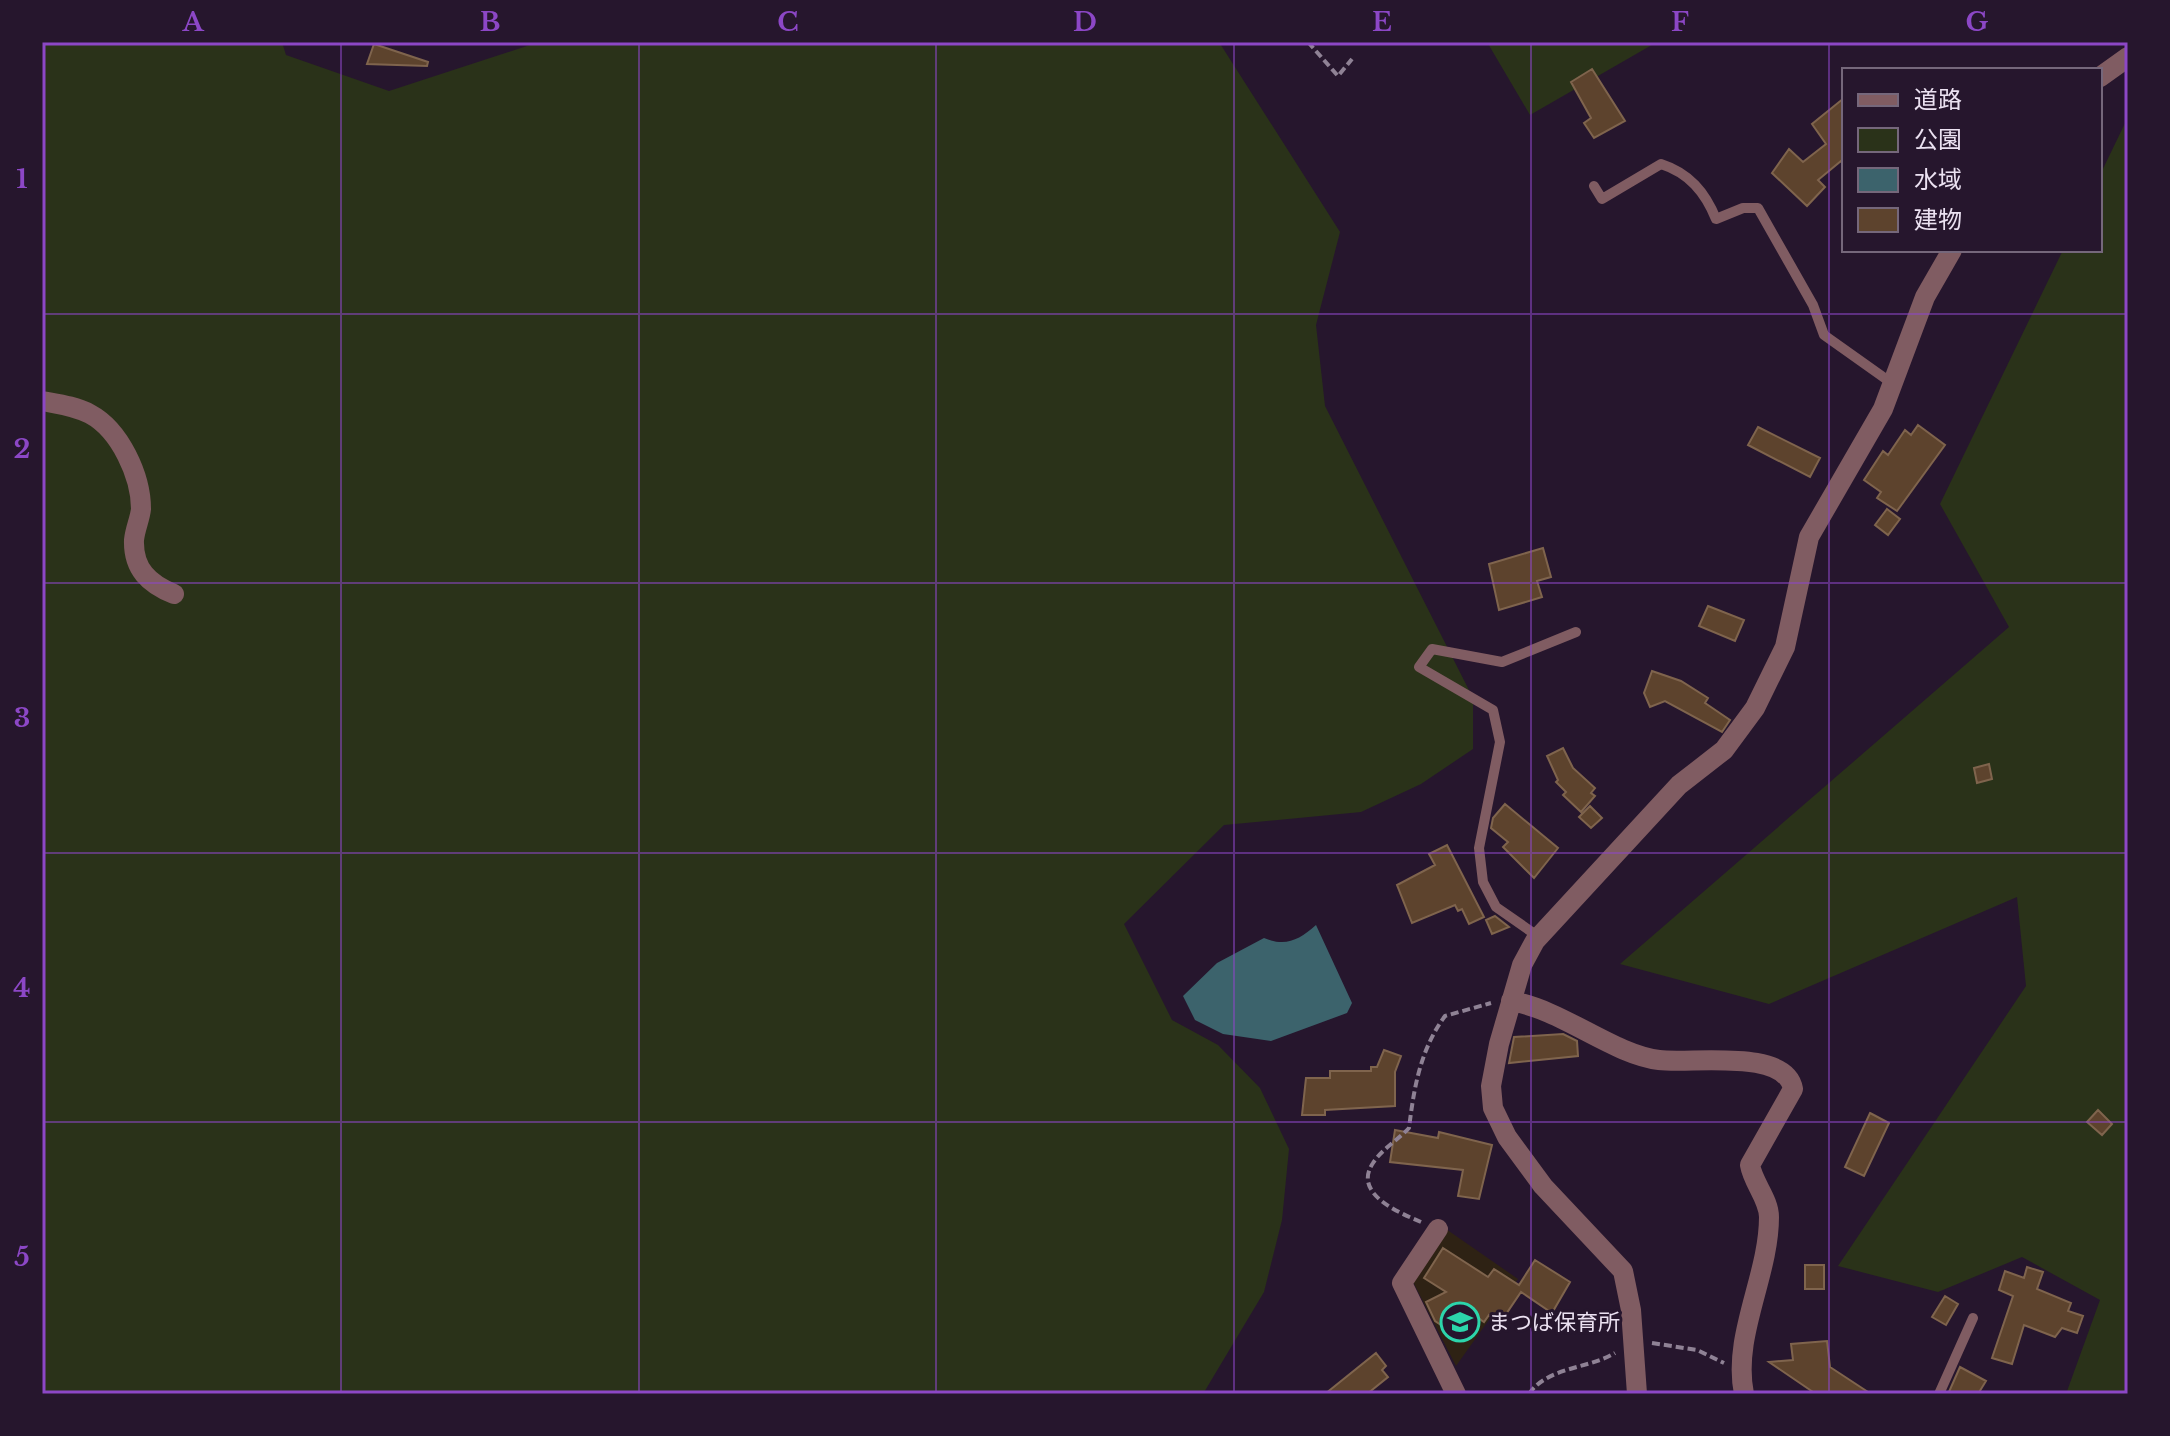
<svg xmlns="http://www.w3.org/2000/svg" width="2170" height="1436" viewBox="0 0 2170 1436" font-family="'Libre Baskerville','Noto Sans JP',serif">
<rect width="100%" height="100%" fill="#26162d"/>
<path fill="#2e2214" d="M1446 1229 1518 1279 1456 1366 1409 1274Z"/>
<path fill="#2a3219" d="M42 42H282L286 55 389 91 539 42H1219L1340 232 1316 325 1325 406 1473 698V749L1421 784 1361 812 1224 825 1124 924 1172 1020 1218 1045 1260 1088 1289 1149 1282 1220 1264 1292 1203 1394H42Z
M1487 42H1657L1530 115Z
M2128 117V1394H2066L2100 1300 2022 1257 1938 1292 1838 1266 2026 986 2017 897 1769 1004 1620 964 2009 627 1940 504 2063 250H2100V175Z"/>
<path fill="#3c636c" d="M1316 925 1352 1003 1347 1013 1271 1041 1223 1034 1195 1020 1183 996 1217 963 1264 938C1286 947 1299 940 1316 925Z"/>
<path fill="#5d432d" stroke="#7f644d" stroke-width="2" d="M374 44 428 62 427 66 367 64Z
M1592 69 1625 121 1594 138 1584 123 1591 118 1571 82Z
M1844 98V165L1841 161 1818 180 1825 187 1807 206 1772 173 1789 149 1803 162 1826 144 1812 124Z
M1918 425 1945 445 1897 511 1877 498 1881 492 1864 480 1883 451 1888 455 1905 430 1911 435Z
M1758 427 1820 458 1810 477 1748 445Z
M1887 509 1900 519 1888 535 1875 525Z
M1543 548 1551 577 1537 581 1542 597 1499 610 1489 564Z
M1708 606 1744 620 1735 641 1699 626Z
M1652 671 1681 681 1708 698 1705 703 1730 720 1722 732 1665 701 1650 707 1644 693Z
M1563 748 1573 768 1595 788 1591 793 1595 796 1581 812 1563 795 1566 792 1556 782 1558 780 1547 756Z
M1989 764 1992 779 1977 783 1974 768Z
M1505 804 1558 848 1534 878 1503 847 1508 842 1491 828 1493 818Z
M1590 806 1602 818 1591 828 1579 817Z
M1447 845 1484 917 1469 924 1462 909 1458 911 1455 905 1412 923 1397 885 1435 865 1429 854Z
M1495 916 1509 927 1492 934 1486 920Z
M1563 1034 1577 1041 1578 1056 1509 1063 1514 1037Z
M1384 1050 1401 1056 1395 1072V1106L1325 1110V1115H1302L1306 1078H1330V1071H1371V1067H1377Z
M2098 1110 2112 1124 2102 1135 2087 1122Z
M1870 1113 1889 1123 1864 1176 1845 1167Z
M1395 1130 1438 1138 1439 1132 1492 1145 1479 1199 1458 1196 1463 1170 1390 1162Z
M1443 1248 1488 1277 1494 1269 1519 1285 1535 1260 1570 1282 1552 1313 1521 1292 1500 1323 1489 1315 1484 1322 1474 1315 1464 1330 1459 1327 1455 1334 1435 1321 1426 1302 1446 1292 1424 1278Z
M1805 1265H1824V1289H1805Z
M2027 1267 2043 1272 2037 1289 2071 1303 2068 1311 2083 1316 2077 1333 2062 1328 2055 1337 2024 1325 2012 1364 1992 1358 2013 1296 1999 1290 2005 1271 2024 1278Z
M1945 1296 1958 1304 1946 1325 1932 1317Z
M1827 1341 1830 1367 1871 1394H1816L1769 1362 1793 1360 1791 1344Z
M1376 1353 1386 1366 1382 1370 1388 1377 1367 1394H1325Z
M1960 1367 1986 1381 1978 1394H1948Z"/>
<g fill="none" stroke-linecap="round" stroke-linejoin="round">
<path stroke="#8f8295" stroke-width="4" stroke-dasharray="8 4" stroke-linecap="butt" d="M1308 42 1338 76 1352 59
M1421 1222C1400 1213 1352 1194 1373 1163 1382 1149 1398 1140 1409 1128 1414 1088 1420 1050 1445 1016L1491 1003
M1652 1343 1697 1350 1724 1363
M1529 1394C1547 1367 1588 1369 1615 1353"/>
<path stroke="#805c62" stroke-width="10" d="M1594 186 1602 199 1661 164C1689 173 1705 192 1716 219L1743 208H1758L1813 305 1824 335 1893 384
M1539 937 1496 907 1483 882 1479 848 1500 742 1493 710 1419 667 1432 649 1502 662 1576 632
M1939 1394 1973 1318"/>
<path stroke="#805c62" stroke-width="20" d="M2100 77 2128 57
M42 401C58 404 75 406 90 414 120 430 141 476 141 509 140 519 135 529 134 540 133 569 149 584 174 594
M1511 1001C1563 1010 1612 1054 1659 1060 1692 1064 1786 1048 1793 1089L1750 1165C1753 1183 1769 1199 1769 1217 1769 1276 1732 1336 1744 1394
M1438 1229 1402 1283 1456 1394
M1637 1394 1631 1310 1623 1271 1543 1186 1507 1137 1493 1108 1491 1086 1499 1044 1522 965 1535 941 1679 785 1724 750 1755 708 1785 647 1809 537 1883 409 1925 297 1952 250"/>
</g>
<path fill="none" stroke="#8c47c6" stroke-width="2" stroke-opacity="0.55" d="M341 42V1394M639 42V1394M936 42V1394M1234 42V1394M1531 42V1394M1829 42V1394M42 314H2128M42 583H2128M42 853H2128M42 1122H2128"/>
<defs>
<symbol id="school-ring" viewBox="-11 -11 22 22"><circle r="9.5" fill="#26162d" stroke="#2cd5ab" stroke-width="1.5"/><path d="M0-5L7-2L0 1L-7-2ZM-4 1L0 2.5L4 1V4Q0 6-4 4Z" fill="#2cd5ab"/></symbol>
</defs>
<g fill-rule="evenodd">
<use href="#school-ring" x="1438" y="1300" width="44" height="44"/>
</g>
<g text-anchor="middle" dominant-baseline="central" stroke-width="6" stroke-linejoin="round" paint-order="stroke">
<g font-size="22" fill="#ebe1f1" stroke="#26162d" text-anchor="start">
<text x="1488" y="1322">まつば保育所</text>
</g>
</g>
<rect width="2170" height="1436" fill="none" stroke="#26162d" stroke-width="88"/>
<rect x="1842" y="68" width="260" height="184" fill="#26162d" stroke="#75677b" stroke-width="2"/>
<rect x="1858" y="94" width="40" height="12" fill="#805c62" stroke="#75677b" stroke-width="2"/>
<text x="1914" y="108" font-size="24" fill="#ebe1f1">道路</text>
<rect x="1858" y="128" width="40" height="24" fill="#2a3219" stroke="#75677b" stroke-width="2"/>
<text x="1914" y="148" font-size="24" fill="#ebe1f1">公園</text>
<rect x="1858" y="168" width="40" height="24" fill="#3c636c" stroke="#75677b" stroke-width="2"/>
<text x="1914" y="188" font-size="24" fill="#ebe1f1">水域</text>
<rect x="1858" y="208" width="40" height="24" fill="#5d432d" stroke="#75677b" stroke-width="2"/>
<text x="1914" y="228" font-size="24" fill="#ebe1f1">建物</text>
<rect x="44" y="44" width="2082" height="1348" fill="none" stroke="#8c47c6" stroke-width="3"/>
<g font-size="26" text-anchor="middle" font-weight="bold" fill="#8c47c6">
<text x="193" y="31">A</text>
<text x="490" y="31">B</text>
<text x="788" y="31">C</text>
<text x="1085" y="31">D</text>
<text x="1382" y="31">E</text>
<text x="1680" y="31">F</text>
<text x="1977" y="31">G</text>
<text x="22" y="188">1</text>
<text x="22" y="458">2</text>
<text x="22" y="727">3</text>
<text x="22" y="997">4</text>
<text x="22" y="1266">5</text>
</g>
</svg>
